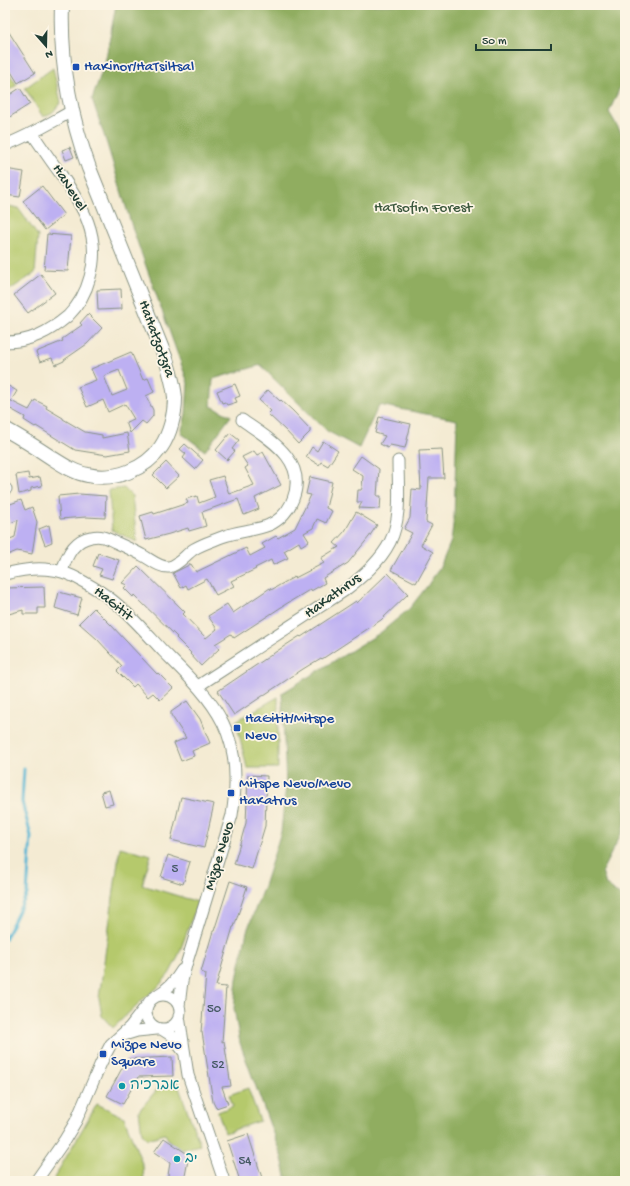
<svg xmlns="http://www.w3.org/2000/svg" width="630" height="1186" viewBox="0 0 630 1186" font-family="'Gochi Hand','Playpen Sans Hebrew',sans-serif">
<rect width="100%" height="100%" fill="#fcf5e5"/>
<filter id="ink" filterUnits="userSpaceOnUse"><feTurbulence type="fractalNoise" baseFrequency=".025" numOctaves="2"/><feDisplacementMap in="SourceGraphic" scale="8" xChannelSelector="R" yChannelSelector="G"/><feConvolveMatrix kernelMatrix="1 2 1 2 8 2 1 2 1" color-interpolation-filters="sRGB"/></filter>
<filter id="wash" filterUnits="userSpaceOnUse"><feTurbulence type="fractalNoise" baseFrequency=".012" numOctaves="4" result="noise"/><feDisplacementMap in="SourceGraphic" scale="16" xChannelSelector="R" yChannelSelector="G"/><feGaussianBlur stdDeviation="0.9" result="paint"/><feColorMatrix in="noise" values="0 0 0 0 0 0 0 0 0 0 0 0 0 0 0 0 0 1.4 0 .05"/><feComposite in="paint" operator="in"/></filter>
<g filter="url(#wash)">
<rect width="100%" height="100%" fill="#f4ebd3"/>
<path fill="#b5c96c" stroke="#6a8350" d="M5 67 17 85 5 93Z
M53 68 61 102 53 112 43 117 25 88Z
M5 205 18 208 38 236 35 273 11 289H5Z
M124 488 132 496 137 542 112 530 109 490Z
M278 697V768H247L236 721Z
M120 847 151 855 142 885 198 902 177 959 169 974 156 989 142 1000 113 1028 102 1016 99 998Z
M177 1082 200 1145 181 1150 169 1141 165 1134 147 1139 142 1133 139 1111 159 1087Z
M248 1088 260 1121 225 1133 218 1112 233 1106 229 1095Z
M97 1104 124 1117 143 1166 144 1181H56L54 1178Z"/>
<path fill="#90ad60" stroke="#58754a" d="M116 5H625V76L609 112 625 139V823L622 832 602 871 606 885 625 899V1181H287L282 1158 240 1043 234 1008 237 979 247 931 265 883 281 832 286 786 282 693 380 633 409 609 428 585 441 565 451 541 454 517 457 420 379 405 359 448 327 431 274 379 261 365 213 379 211 406 231 416 205 451 181 433 186 414 188 383 133 230 107 144 92 99 105 63Z"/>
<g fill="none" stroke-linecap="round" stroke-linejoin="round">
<path stroke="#55b6d4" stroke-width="3" d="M5 939 27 894 31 836 22 802 24 769"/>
</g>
<g id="blocks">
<path fill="#bdb0f2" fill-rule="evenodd" d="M5 26 35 73 18 83 5 62Z
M20 88 30 104 5 120V98Z
M70 147 74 157 66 160 62 150Z
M5 169 24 172 20 197 5 195Z
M42 186 64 215 45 230 23 201Z
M47 234 71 236 68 271 44 270Z
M41 274 55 293 28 313 14 295Z
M121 289 122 309 98 310 97 290Z
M88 314 102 328 87 344 64 360V361L55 365 52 358 40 362 36 352 63 341 62 339 82 325 80 323Z
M131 352 143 380 148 378 154 392 146 396 153 410V416L146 424 142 421 130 433 126 422 134 419 125 404 108 412 103 400 87 407 78 387 96 380 91 369ZM119 370 127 390 112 396 104 376Z
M5 384 17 391 11 401 29 410 35 400 47 406 46 408 63 418V419L85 432 102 435V438L127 433 130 451 107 455 75 450 36 426 35 427 24 420 25 417 7 407 5 411Z
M235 384 240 396 235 398 237 402 227 405 225 402 222 403 217 391Z
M268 390 280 401 281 400 293 411 310 429V432L298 444 286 431 268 414 271 411 259 400Z
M379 417 411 424 405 448 390 445 388 448 380 444 385 436 375 433Z
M230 433 239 440 232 449 235 451 227 460 216 450Z
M323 441 338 451 328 466 321 462 319 465 306 457 312 447 317 451Z
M185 444 203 460 195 469 183 458 186 454 180 449Z
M442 449 444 478H429L426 522 432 525 421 545 433 552 416 583 391 570 412 533 404 529 410 518 412 489 421 490 419 450Z
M254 451 257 455 263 452 281 485 255 498 259 509 244 515 238 499 202 512 206 526 189 531 188 528 169 534 146 540 140 516 153 512 154 514 188 503 186 499 197 496 199 503 215 497 209 480 223 476 229 494 254 485 245 468 248 466 242 457Z
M361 456 379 469 377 496H381L380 509 359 508 362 502H357L358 490H361L362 488 363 476 352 469Z
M166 462 179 476 166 488 153 475Z
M28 473 29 479 40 477 42 486 31 488V491L19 494 16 475Z
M310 477 332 482 326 508 332 511 326 523 317 519 313 528 304 533 309 541 301 546 299 542 284 551 288 558 273 565 271 560 255 568 256 569 231 581 234 586 216 595 207 579 188 589 186 585 181 588 173 573 191 564 196 572 246 548 250 556 265 548 262 544 276 536 278 538 295 528 311 495 306 494Z
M79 494 106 496 105 518 86 517 60 519 58 496Z
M21 500 25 510 32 507 37 522 32 554 17 551 5 556V541L15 537 18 520 10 523 5 509V506Z
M356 512 377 525 369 537 348 563 323 578 325 583 311 591V589L286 604 234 638 231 634 215 644 220 648 201 666 190 654 191 653 176 638 177 637 134 595 133 597 124 588 127 585 122 583 138 566 185 612 183 614 206 638 217 629 208 616 227 604 233 613 270 588 271 590 294 577 295 578 324 563 321 558 339 547 334 543 345 531Z
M49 525 52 542 45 545 39 529Z
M98 553 119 560 112 579 99 575 102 569 93 566Z
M388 573 408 594 381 620 322 659 321 658 303 669 234 715 218 691 283 647 300 636 301 637 356 601 357 603Z
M44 587 45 608H38V614H23V610L5 615V588Z
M59 592 82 598 77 615 55 608Z
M94 608 111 625 157 674 158 673 173 688 160 700 153 693 148 697 136 684 133 687 117 671 122 666 97 639 79 623Z
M187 701 200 719 210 743 192 751 194 756 181 761 174 743 186 738 171 715V712Z
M248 775 267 776 265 826 252 869 234 864 246 823Z
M109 790 113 804 105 806 101 792Z
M181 797 214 804 204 848 171 840Z
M168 855 190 862 183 884 161 877Z
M230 881 247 887 234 927H233L216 986 226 987 222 1042 224 1041 231 1086 222 1087 228 1104 216 1108 213 1102 202 1032H201L206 974 201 972 213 931H214Z
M172 1057 173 1076 138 1077 123 1104 107 1096 127 1059Z
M248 1134 263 1181H240L227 1141Z
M164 1138 189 1155 184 1181H167L170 1163 154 1152Z"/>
</g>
</g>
<g filter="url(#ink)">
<use href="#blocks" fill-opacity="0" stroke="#8a9484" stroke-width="1"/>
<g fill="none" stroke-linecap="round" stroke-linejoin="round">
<defs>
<path id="minor" d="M5 145C29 136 50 123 72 111
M5 342C30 342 49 332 68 316 79 305 86 292 90 277 102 236 82 205 60 173 50 160 41 146 32 133
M5 489H6
M62 572C66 556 74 540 91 537 95 536 100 536 103 537 107 538 111 540 115 542 124 546 133 550 142 555 150 559 160 568 169 567 179 565 186 554 194 549 202 544 212 541 222 537 237 531 254 531 269 525 280 520 289 510 293 499 308 460 269 439 242 420
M5 574C24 569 43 566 62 572 69 574 77 578 84 582 93 587 103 593 112 600 131 615 147 634 163 651 185 673 209 695 223 723 237 751 237 785 232 815L186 965 182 981 179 1006
M198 686 344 591C361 578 380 562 390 542 402 518 398 487 398 461
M146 1012a17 17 0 1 1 34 0a17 17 0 1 1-34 0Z
M156 996C168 989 175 982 182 970
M179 1016 188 1075 224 1181
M163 1030 171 1035 184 1052
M124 1035 137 1031 157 1029
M36 1181 64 1141 76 1121 101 1063 111 1044 130 1027 147 1005"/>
<path id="tertiary" d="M5 429C21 438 37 448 52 458 63 465 75 473 88 475 114 481 145 470 161 447 170 434 175 414 175 398 174 385 170 372 166 359L89 168C70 116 60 61 62 5"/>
</defs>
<use href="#minor" stroke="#8a9484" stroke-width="13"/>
<use href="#tertiary" stroke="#8a9484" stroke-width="16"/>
<use href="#minor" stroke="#fff" stroke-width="11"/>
<use href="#tertiary" stroke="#fff" stroke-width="14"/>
</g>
</g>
<g fill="#1a4fb4" stroke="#fcf5e5" stroke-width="1.5">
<rect x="72" y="63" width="8" height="8" rx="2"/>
<rect x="233" y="724" width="8" height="8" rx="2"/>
<rect x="227" y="789" width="8" height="8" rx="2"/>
<rect x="99" y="1050" width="8" height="8" rx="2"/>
</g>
<g fill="#0f9aa8" stroke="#fcf5e5" stroke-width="1.5">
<circle cx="122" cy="1086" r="4"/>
<circle cx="177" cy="1159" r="4"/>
</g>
<g text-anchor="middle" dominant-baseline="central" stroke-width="3.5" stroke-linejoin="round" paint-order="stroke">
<g font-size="13" fill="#465a64">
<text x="175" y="869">5</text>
<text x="214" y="1009">50</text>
<text x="218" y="1065">52</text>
<text x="245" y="1161">54</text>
</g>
<g font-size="15" fill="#164399" stroke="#fcf5e5" text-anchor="start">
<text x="84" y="67">HaKinor/HaTsiltsal</text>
<text x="245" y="719">HaGitit/Mitspe<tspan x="245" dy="17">Nevo</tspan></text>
<text x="239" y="784">Mitspe Nevo/Mevo<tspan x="239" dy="17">HaKatrus</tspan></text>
<text x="111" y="1045">Mizpe Nevo<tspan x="111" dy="17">Square</tspan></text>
</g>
<g font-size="15" fill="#1f3d34" stroke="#fcf5e5">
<text transform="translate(69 188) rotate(58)">HaNevel</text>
<text transform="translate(156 339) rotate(70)">HaHatzotzra</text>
<text transform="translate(333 596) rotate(-36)">HaKathrus</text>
<text transform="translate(113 604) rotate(39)">HaGitit</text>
<text transform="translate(220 856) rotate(-73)">Mizpe Nevo</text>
</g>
<g font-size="15" fill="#3d593f" stroke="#fcf5e5">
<text x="423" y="208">HaTsofim Forest</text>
</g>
<g font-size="15" fill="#0d838f" stroke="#fcf5e5" text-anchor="start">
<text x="130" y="1086">אברכיה</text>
<text x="185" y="1159">ב'</text>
</g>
</g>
<rect width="630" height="1186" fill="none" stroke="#fcf5e5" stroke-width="20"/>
<g transform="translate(46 46) rotate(160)" stroke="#fcf5e5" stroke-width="3" paint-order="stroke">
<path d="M0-3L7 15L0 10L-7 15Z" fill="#1f3d34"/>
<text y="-6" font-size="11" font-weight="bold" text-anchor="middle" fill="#1f3d34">N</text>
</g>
<path d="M476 44v6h75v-6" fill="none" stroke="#1f3d34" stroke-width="2"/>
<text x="482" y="44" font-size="12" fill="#1f3d34" stroke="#fcf5e5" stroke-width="3" paint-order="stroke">50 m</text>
</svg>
